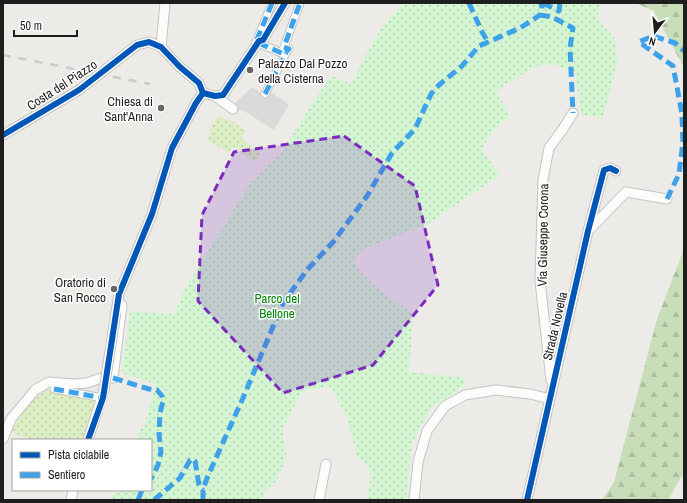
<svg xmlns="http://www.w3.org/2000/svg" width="687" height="503" viewBox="0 0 687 503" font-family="'Archivo Narrow',sans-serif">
<defs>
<pattern id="forest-firs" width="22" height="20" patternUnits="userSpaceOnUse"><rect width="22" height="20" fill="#c8deb9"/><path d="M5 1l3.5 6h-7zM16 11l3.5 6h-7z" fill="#abbe9f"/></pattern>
<pattern id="park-dots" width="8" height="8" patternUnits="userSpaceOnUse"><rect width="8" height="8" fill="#d3f5d1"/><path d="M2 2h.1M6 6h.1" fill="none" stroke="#b5d2b3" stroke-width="1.8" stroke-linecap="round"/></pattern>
<pattern id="garden-dots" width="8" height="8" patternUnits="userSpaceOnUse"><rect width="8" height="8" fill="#dbedc3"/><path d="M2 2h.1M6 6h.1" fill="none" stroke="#bccba7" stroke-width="1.8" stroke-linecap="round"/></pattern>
</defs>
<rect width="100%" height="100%" fill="#edebe7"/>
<path fill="#dbdad8" d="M252 87 266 96 269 91 289 104 274 130 244 111 236 109 235 103Z"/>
<path fill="url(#forest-firs)" d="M635 3H684V68L654 11Z
M684 249V472L668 500H602L614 482 657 319Z"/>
<path fill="url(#park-dots)" d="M405 3H601L597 18 614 38 618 60 603 118 581 115 575 72 552 64 534 67 496 91 510 116 495 129 481 149 500 175 428 224 363 249 354 258 356 267 376 287 413 314 409 372 465 378V385L431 408 412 443 406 500H368L371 470 357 456 346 415 330 387 303 390 282 430 287 457 276 481 265 491 262 500H112L116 490H151V440H136L142 427H144L156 384 122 373 130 312 175 314 185 288 250 184 282 152 315 99 332 76 351 84C366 56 380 23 405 3Z"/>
<path fill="url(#garden-dots)" d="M218 116 228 121 229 119 246 131 241 138 261 155 254 162 233 146 229 152C222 148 212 144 207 140L212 131 210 130Z
M50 387 55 393 98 401 83 440H31L11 432 28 404Z"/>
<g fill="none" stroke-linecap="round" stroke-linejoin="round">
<defs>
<path id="pedestrian" d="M272 3 256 42 284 54 289 49 284 47 300 3
M265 94 286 53
M54 389 103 398"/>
<path id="minor" d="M161 47 165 3
M215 96 233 109
M3 135 79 90 137 45 149 42 161 47 180 67 199 83 203 93
M589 230 626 192 667 199
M116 312 119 294 152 214 172 148 196 103 203 93 215 96 223 95 259 41 263 40 285 3
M111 378H113L122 305
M551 380 540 281 543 180 549 148 563 129 573 113
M3 439 11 419 35 390 49 382 73 384 87 383 101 378
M88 440 104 390
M71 500 73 490
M319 500 326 464
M414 500 418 462 427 431 445 406 465 395 496 390 530 394 550 399
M527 500 588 231 604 170 610 168 616 171"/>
</defs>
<use href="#pedestrian" stroke="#c5c4c3" stroke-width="9"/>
<use href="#minor" stroke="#c5c4c3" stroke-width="11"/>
<use href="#pedestrian" stroke="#fcfcfb" stroke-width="7"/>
<use href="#minor" stroke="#fcfcfb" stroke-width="9"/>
<path stroke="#cacac9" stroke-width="2.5" stroke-dasharray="8 8" stroke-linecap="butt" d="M3 55 150 84"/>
<defs>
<path id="minor-bridge" d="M104 390 116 312"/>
</defs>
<use href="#minor-bridge" stroke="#c5c4c3" stroke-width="11" stroke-linecap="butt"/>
<use href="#minor-bridge" stroke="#fcfcfb" stroke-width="9"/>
<path stroke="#3da2ea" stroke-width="5" stroke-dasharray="10 5" stroke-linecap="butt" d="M272 3 256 42 284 54 289 49 284 47 300 3
M469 3 482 32 488 42
M543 3 559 11 560 3
M540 15 552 17 573 28 570 48 573 113
M265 94 286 53
M667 199 679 174 683 142 682 114 673 66 639 42 653 36 675 43 684 51
M113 378 149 389 157 390 162 396 163 401 160 413 159 434 161 452 158 465 151 479
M54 389 103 398
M138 500 142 490
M154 500 180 478 190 460 193 459 195 461 199 485 203 490
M203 500V490L207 478 243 398 283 303 307 270 334 241 367 196 392 153 415 129 431 94 439 85 462 66 479 46 520 28 540 15 542 8 541 3"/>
<defs>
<path id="cycleway" d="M3 135 79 90 137 45 149 42 161 47 180 67 199 83 203 93
M88 440 103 398 119 294 152 214 172 148 196 103 203 93 215 96 223 95 259 41 263 40 285 3
M527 500 588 231 604 170 610 168 616 171"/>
</defs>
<use href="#cycleway" stroke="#fff" stroke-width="8"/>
<use href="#cycleway" stroke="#0057b8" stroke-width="6"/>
</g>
<path fill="#7b2cbf" fill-opacity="0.2" stroke="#7b2cbf" stroke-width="3" stroke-dasharray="8 5" stroke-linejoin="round" d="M344 136 415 186 438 285 373 365 283 393 198 301 202 215 234 152Z"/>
<g fill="#666664" stroke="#fff" stroke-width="1.5">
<circle cx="250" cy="70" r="4"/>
<circle cx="161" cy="108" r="4"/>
<circle cx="114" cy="289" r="4"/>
</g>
<g text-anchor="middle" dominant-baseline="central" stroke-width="3" stroke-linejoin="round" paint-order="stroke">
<g font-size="13" fill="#1e1e1e" stroke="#fff" text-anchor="end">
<text x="258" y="63" text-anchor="start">Palazzo Dal Pozzo<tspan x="258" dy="15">della Cisterna</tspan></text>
<text x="153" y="101">Chiesa di<tspan x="153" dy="15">Sant'Anna</tspan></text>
<text x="106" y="282">Oratorio di<tspan x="106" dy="15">San Rocco</tspan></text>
</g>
<g font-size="13" fill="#1e1e1e" stroke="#fff">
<text transform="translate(62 85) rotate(-33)">Costa del Piazzo</text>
<text transform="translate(543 235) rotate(-89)">Via Giuseppe Corona</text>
<text transform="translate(555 326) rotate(-77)">Strada Novella</text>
</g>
<g font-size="13" fill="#018806" stroke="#fff">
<text x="277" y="298">Parco del<tspan x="277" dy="15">Bellone</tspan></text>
</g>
</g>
<rect width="687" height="503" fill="none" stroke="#1e1e1e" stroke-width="8"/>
<rect x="12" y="439" width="140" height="52" fill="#ffffff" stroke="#a5a5a5"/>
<rect x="20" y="452" width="20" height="6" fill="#0057b8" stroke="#a5a5a5"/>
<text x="48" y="459" font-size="12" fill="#1e1e1e">Pista ciclabile</text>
<rect x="20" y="472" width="20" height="6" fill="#3da2ea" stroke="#a5a5a5"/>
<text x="48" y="479" font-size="12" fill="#1e1e1e">Sentiero</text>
<g transform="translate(655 32) rotate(196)" stroke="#ffffff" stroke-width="3" paint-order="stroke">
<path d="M0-3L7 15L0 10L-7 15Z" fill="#1e1e1e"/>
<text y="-6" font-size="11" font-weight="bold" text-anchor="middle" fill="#1e1e1e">N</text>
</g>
<path d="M14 30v6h63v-6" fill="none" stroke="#1e1e1e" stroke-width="2"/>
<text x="20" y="30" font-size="12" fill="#1e1e1e" stroke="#ffffff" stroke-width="3" paint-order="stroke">50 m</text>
</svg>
